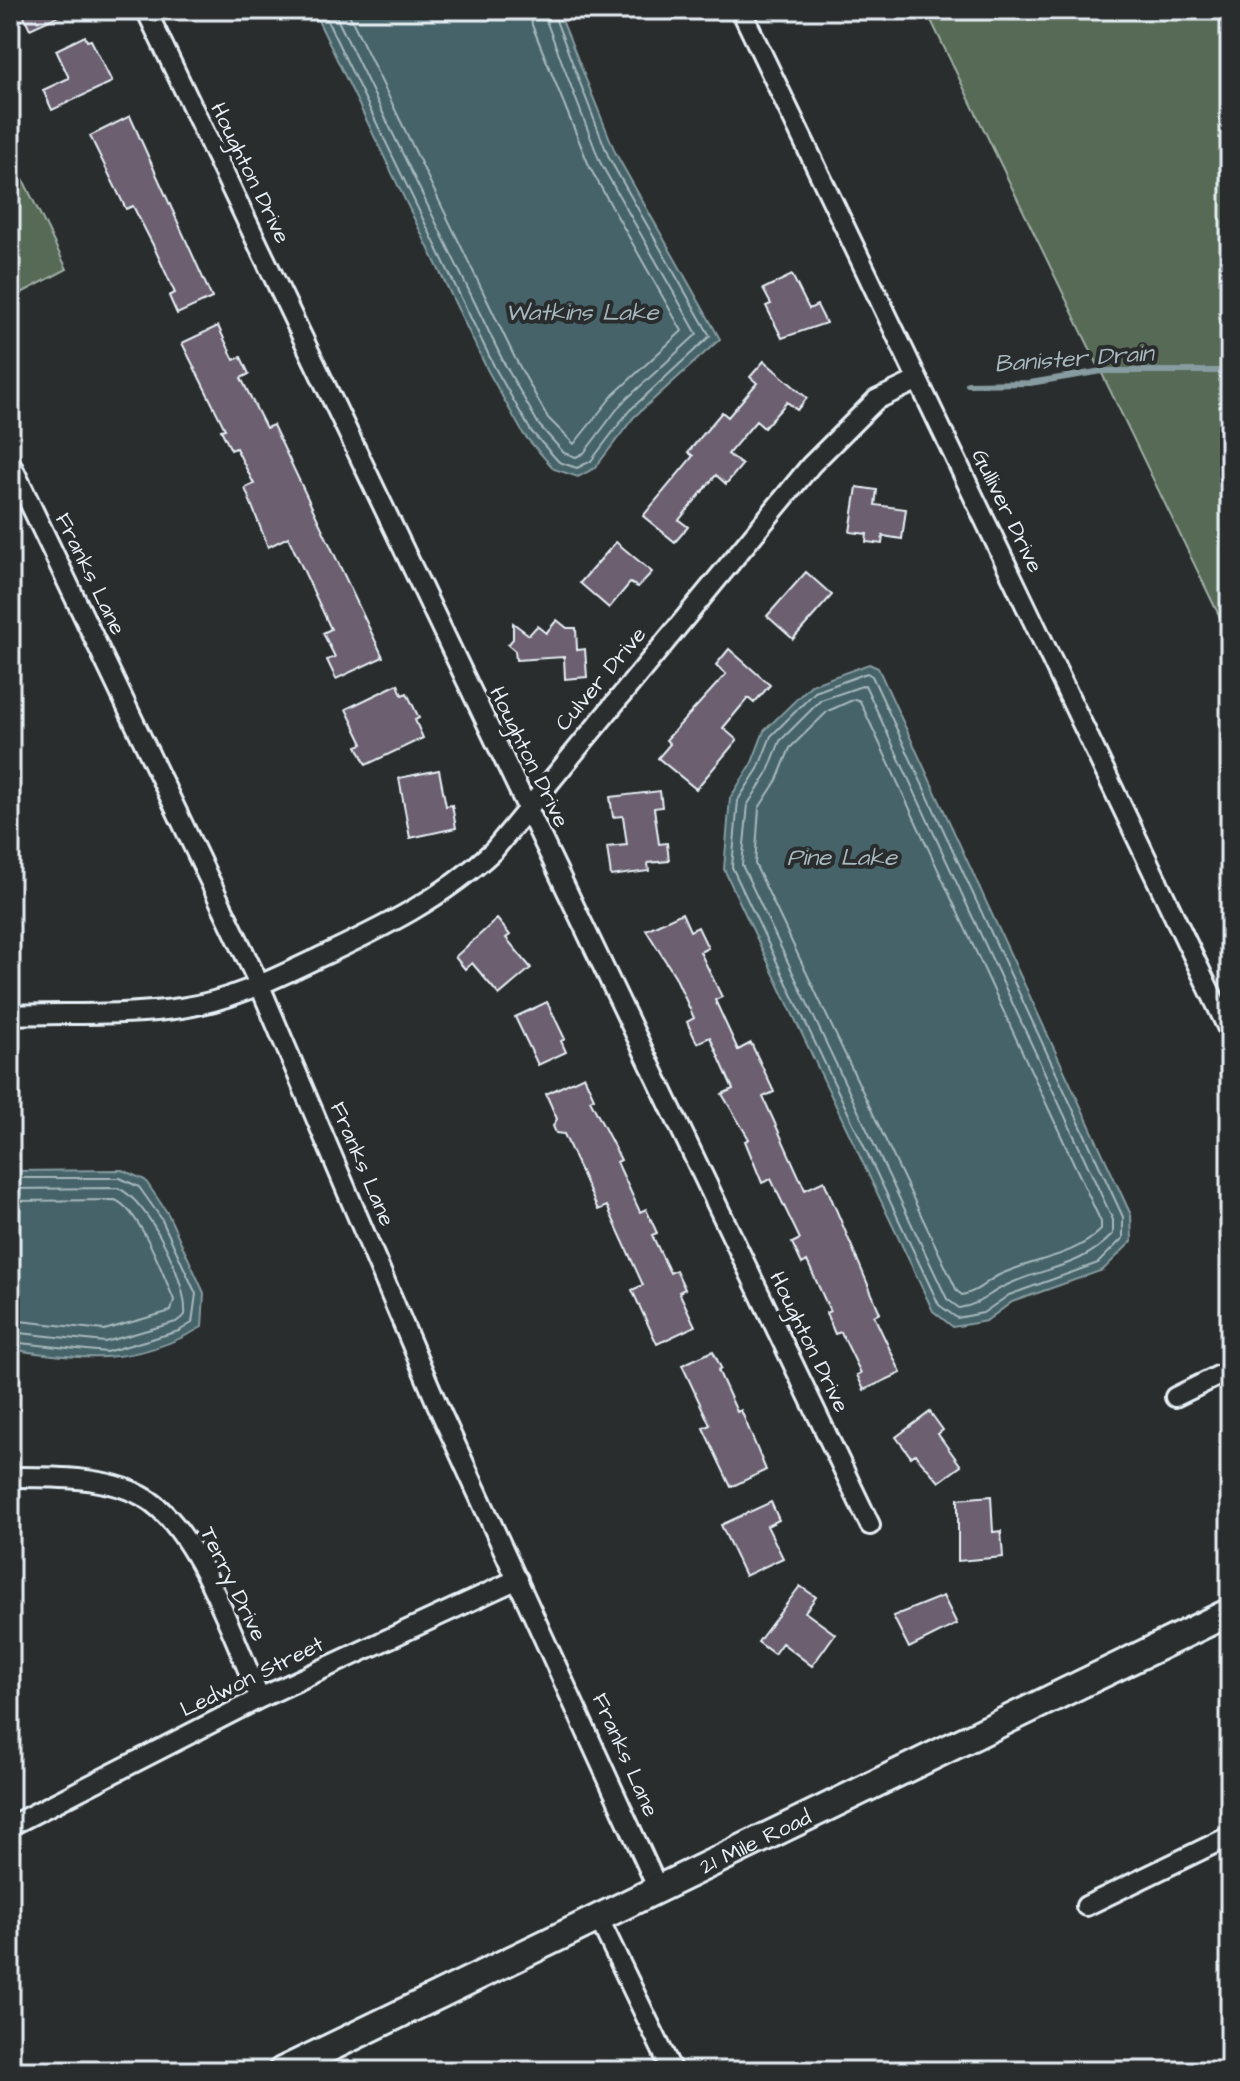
<svg xmlns="http://www.w3.org/2000/svg" width="1240" height="2081" viewBox="0 0 1240 2081" font-family="'Architects Daughter',sans-serif">
<rect width="100%" height="100%" fill="#2a2d2e"/>
<filter id="ink" filterUnits="userSpaceOnUse"><feTurbulence type="fractalNoise" baseFrequency=".0125" numOctaves="2"/><feDisplacementMap in="SourceGraphic" scale="16" xChannelSelector="R" yChannelSelector="G"/><feConvolveMatrix kernelMatrix="1 2 1 2 8 2 1 2 1" color-interpolation-filters="sRGB"/></filter>
<g filter="url(#ink)">
<path fill="#566a55" stroke="#9faea6" stroke-width="2" d="M926 10H1230V638Z
M10 153 67 269 10 299Z"/>
<path fill="#456367" stroke="#869ca1" stroke-width="2" d="M313 10H558L616 154 720 339 634 417 595 468 578 477 554 469 524 435 488 371Z
M869 664 878 668 1131 1215 1132 1241 1103 1270 1012 1302 986 1321 953 1327 933 1311 724 869 730 798 751 765 764 731 811 685Z
M122 1170 145 1180 168 1214 204 1293 202 1327C137 1365 82 1361 10 1349V1171Z"/>
<g fill="none" stroke-linecap="round" stroke-linejoin="round">
<path stroke="#a7b8be" stroke-width="2" d="M322 10 495 368 531 431 559 462 577 468 591 461 629 411 710 336 609 158 552 10
M333 10 504 363 539 425 564 453 576 457 584 453 621 404 697 334 600 162 542 10
M347 10 515 358 548 418 574 444 613 395 682 331 590 168 532 25 530 10
M867 673 872 676 1123 1217V1238L1098 1263 1009 1295 983 1313 957 1318 939 1305 732 867 738 800 758 769 771 736 815 692Z
M865 685 1113 1220V1234C1080 1269 1045 1266 1005 1286 986 1295 982 1304 959 1308L947 1299 742 865 748 804 767 774 780 741 821 700Z
M855 699 860 701 1101 1222V1230C1074 1257 1033 1259 999 1275 985 1282 978 1292 962 1295L957 1291 755 864 759 808 777 780 790 748 828 711Z
M10 1178H120L139 1187 161 1218 196 1294 192 1323 179 1331 106 1352 10 1342
M10 1189 118 1188C149 1201 188 1283 185 1315L176 1322 105 1342 10 1332
M10 1201 115 1200C140 1210 163 1274 174 1300L171 1311 104 1330 10 1320"/>
<path stroke="#869ca1" stroke-width="6" d="M968 384 1030 383 1102 371H1230"/>
</g>
<path fill="#6c6170" stroke="#e8f1f8" stroke-width="2" d="M21 10H71L30 29Z
M85 36 87 41 91 40 112 82 52 110 43 90 69 78 56 50Z
M130 116 212 298 177 314 169 296 175 293 153 245 133 206 126 209 90 136Z
M792 275 809 309 817 305 826 323 782 338 766 306 771 304 763 289Z
M218 326 234 360 241 357 249 374 241 378 266 428 273 425 383 657 336 679 327 660 335 657 323 633 331 629 288 537 268 547 245 488 254 484 236 448 231 450 221 430 225 429 182 343Z
M764 361 807 398 797 410 787 402 764 428 756 421 728 454 742 465 726 484 716 475 679 520 688 527 675 542 643 516 693 456 688 452 722 412 728 417 757 383 750 377Z
M857 487 877 490 875 505 906 509 902 539 883 536 882 544 866 542 867 534 850 532Z
M616 542 652 572 638 587 630 583 609 608 580 583Z
M806 572 832 595 793 639 767 616Z
M557 620 567 628H576L577 650 585 649 587 677 565 679 564 657 516 660 515 651 508 645 513 639V623L529 635 537 626 546 633Z
M729 649 770 685 754 703 748 698 723 728 737 740 696 789 658 758 670 744 666 740 726 674 716 665Z
M398 684 402 695 407 693 419 718 415 720 423 738 366 765 357 746 363 744 346 709Z
M439 770 446 806 452 805 456 828 410 838 399 778Z
M660 791 662 807 654 808 659 844 667 843 669 861 648 863 649 871 611 876 607 847 627 845 623 816 613 817 610 797Z
M682 913 690 931 698 927 708 948 700 952 722 997 715 1000 738 1050 751 1043 774 1092 763 1097 805 1190 824 1181 880 1313 874 1316 901 1373 864 1390 857 1375 861 1373 841 1332 835 1334 826 1313 830 1311 807 1261 802 1264 792 1243 800 1239 771 1179 762 1183 745 1141 749 1139 722 1094 733 1089 710 1037 697 1043 687 1022 694 1018 675 976 646 930Z
M497 919 510 935 506 938 531 968 499 995 472 963 465 969 455 957Z
M547 1002 565 1039 561 1041 566 1052 538 1065 515 1017Z
M584 1076 594 1098 590 1100 621 1160 617 1162 640 1212 646 1209 657 1233 652 1235 670 1273 676 1270 685 1289 679 1292 695 1326 657 1344 632 1290 643 1285 607 1206 598 1210 564 1134 556 1133 553 1126 557 1119 546 1094Z
M713 1351 721 1368 718 1370 737 1412 741 1410 766 1470 731 1487 703 1428 710 1425 682 1365Z
M930 1412 943 1430 938 1434 961 1466 939 1482 915 1454 911 1457 896 1437Z
M991 1496 993 1532 1001 1531 1003 1557 958 1561V1499Z
M771 1502 779 1520 767 1526 783 1558 745 1576 721 1525Z
M800 1586 816 1597 805 1612 835 1634 812 1666 782 1643 774 1654 758 1642Z
M943 1596 957 1624 909 1648 893 1616Z"/>
<g fill="none" stroke-linecap="round" stroke-linejoin="round">
<defs>
<path id="street" d="M146 10 870 1525
M741 10 1230 1033
M10 462 260 986 437 1404 658 1889
M10 1015C66 1013 125 1016 181 1008 230 1001 274 979 318 958 382 928 442 899 494 850L811 465 876 400 918 380
M1175 1397 1230 1370
M10 1477C50 1477 106 1476 142 1496 197 1525 234 1641 260 1698
M10 1826 260 1698 518 1579
M1086 1906 1230 1836
M598 1917 672 2071"/>
<g id="secondary">
<path id="s1" d="M282 2071 1230 1612"/>
</g>
</defs>
<use href="#street" stroke="#e8f1f8" stroke-width="24"/>
<use href="#secondary" stroke="#e8f1f8" stroke-width="32"/>
<use href="#street" stroke="#2a2d2e" stroke-width="18"/>
<use href="#secondary" stroke="#2a2d2e" stroke-width="26"/>
</g>
</g>
<g text-anchor="middle" dominant-baseline="central" stroke-width="8" stroke-linejoin="round" paint-order="stroke">
<g font-size="22" fill="#e8f1f8" stroke="#2a2d2e">
<text transform="translate(250 173) rotate(64)">Houghton Drive</text>
<text transform="translate(1007 511) rotate(64)">Gulliver Drive</text>
<text transform="translate(90 574) rotate(64)">Franks Lane</text>
<text transform="translate(601 679) rotate(-50)">Culver Drive</text>
<text transform="translate(529 757) rotate(64)">Houghton Drive</text>
<text transform="translate(362 1164) rotate(67)">Franks Lane</text>
<text transform="translate(809 1342) rotate(64)">Houghton Drive</text>
<text transform="translate(233 1584) rotate(64)">Terry Drive</text>
<text transform="translate(252 1677) rotate(-26)">Ledwon Street</text>
<text transform="translate(625 1755) rotate(66)">Franks Lane</text>
<text stroke="none"><textPath href="#s1" startOffset="526">21 Mile Road</textPath></text>
</g>
<g font-size="24" font-style="italic" fill="#a7b8be" stroke="#2a2d2e">
<text x="582" y="313">Watkins Lake</text>
<text transform="translate(1074 359) rotate(-4)">Banister Drain</text>
<text x="842" y="858">Pine Lake</text>
</g>
</g>
<rect width="1240" height="2081" fill="none" stroke="#2a2d2e" stroke-width="40"/>
<rect x="20" y="20" width="1200" height="2041" fill="none" stroke="#e8f1f8" stroke-width="3" filter="url(#ink)"/>
</svg>
